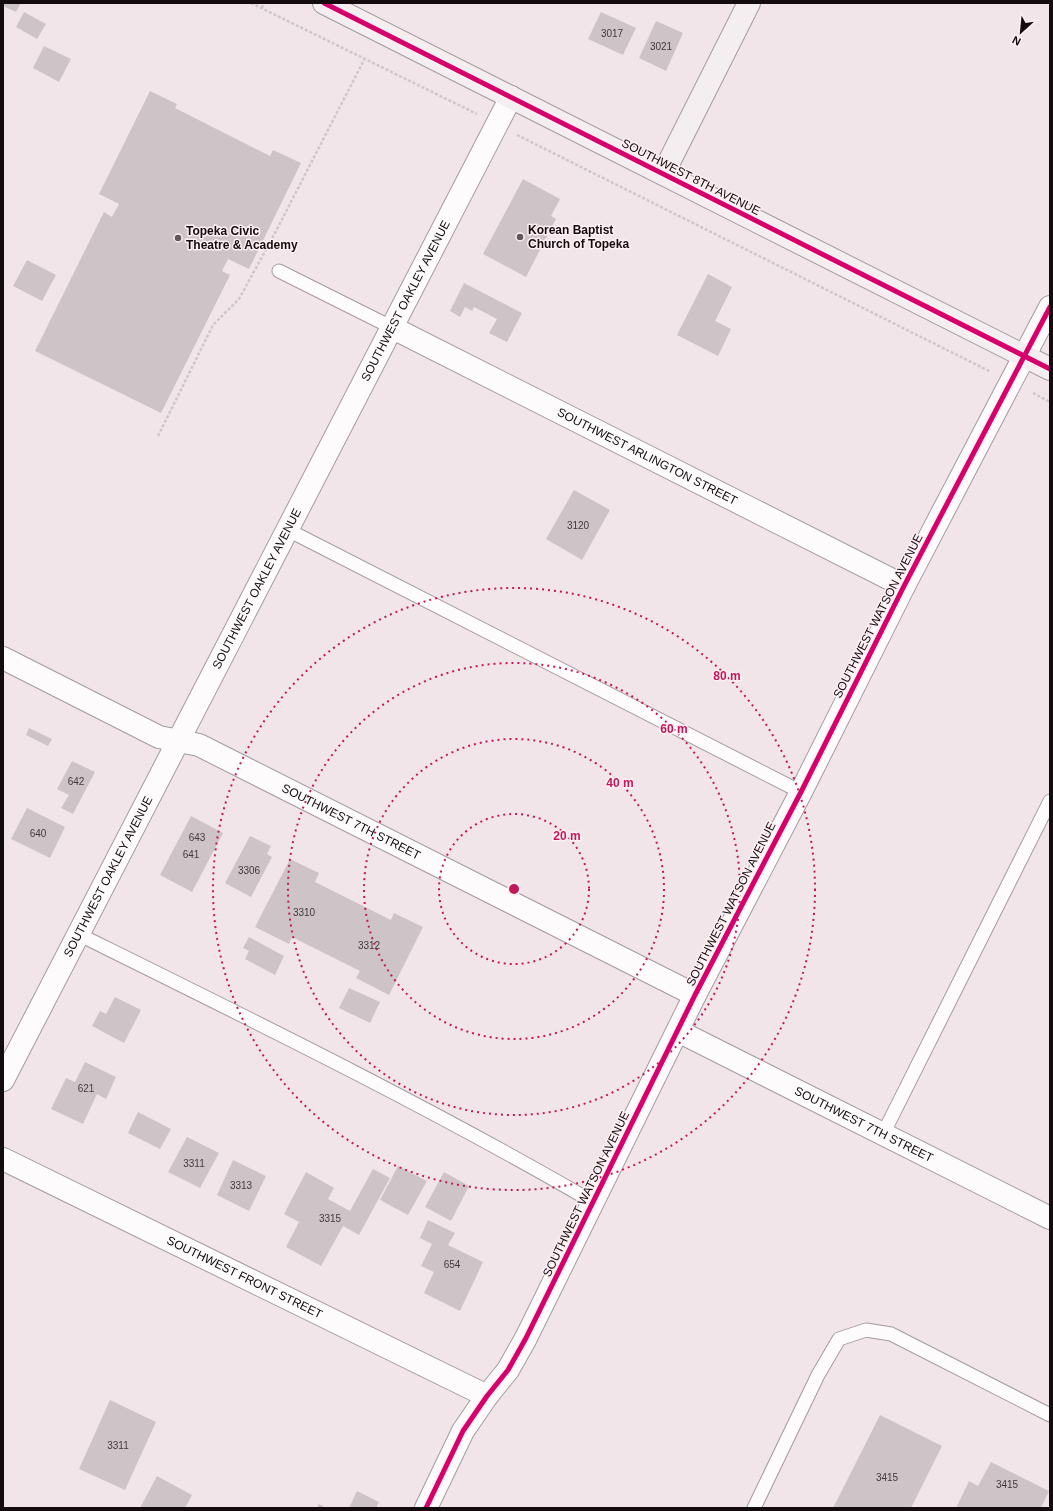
<svg xmlns="http://www.w3.org/2000/svg" width="1053" height="1511" viewBox="0 0 1053 1511" font-family="Helvetica,sans-serif">
<rect width="100%" height="100%" fill="#f2e5e9"/>
<path fill="#cec4c7" d="M3 3H21L16 12 3 6Z
M24 12 46 24 37 39 16 27Z
M601 12 636 28 623 55 588 39Z
M656 21 683 33 666 71 639 58Z
M44 46 71 59 59 82 33 68Z
M150 91 177 104 175 108 270 156 273 150 301 163 249 269 228 259 222 271 230 275 161 413 35 351 104 212 112 217 119 204 99 194Z
M523 179 560 199 551 216 556 219 526 277 483 254Z
M27 260 56 275 42 301 13 286Z
M708 274 732 287 715 321 731 329 718 356 677 335Z
M464 283 522 313 507 342 489 333 497 319 474 307 472 311 465 307 460 317 450 311Z
M574 490 610 510 582 560 546 539Z
M29 728 52 739 48 746 26 735Z
M72 761 95 772 73 814 61 808 69 795 57 789Z
M27 808 65 827 50 858 11 839Z
M191 816 223 833 192 892 160 875Z
M250 836 271 846 267 854 272 857 251 897 225 883Z
M290 859 319 873 315 882 391 920 394 913 423 927 389 995 356 978 360 971 292 937 289 944 255 927Z
M249 937 284 956 275 975 245 959 249 951 243 948Z
M349 988 380 1002 370 1023 339 1008Z
M115 997 141 1010 124 1043 92 1026 100 1011 106 1014Z
M85 1062 116 1077 106 1099 97 1094 83 1124 51 1109 66 1078 75 1082Z
M138 1112 171 1129 160 1149 128 1133Z
M187 1137 219 1153 200 1188 168 1172Z
M233 1160 266 1176 249 1211 217 1195Z
M398 1166 427 1181 408 1215 380 1200Z
M373 1169 390 1178 359 1235 343 1226 321 1266 286 1247 299 1222 284 1214 306 1172 334 1188 328 1199 350 1211Z
M444 1172 469 1186 451 1221 425 1207Z
M428 1220 455 1233 448 1245 483 1262 460 1311 424 1293 434 1272 421 1266 432 1244 420 1238Z
M110 1400 156 1422 125 1490 79 1469Z
M880 1415 942 1446 911 1508H833Z
M991 1462 1049 1491 1041 1508H956L969 1481 978 1486Z
M157 1476 192 1495 185 1508H140Z
M357 1491 379 1502 376 1508H349Z
M319 1504 326 1508H317Z"/>
<g fill="none" stroke-linecap="round" stroke-linejoin="round">
<defs>
<path id="lane" d="M279 271 391 327
M288 530 801 792
M78 934C252 1020 426 1105 593 1202
M883 1134 1050 801
M754 1508 818 1375 839 1339 866 1330 891 1334 1050 1415"/>
<g id="street">
<path id="s1" d="M391 327 904 586"/>
<path id="s2" d="M3 658 159 737 199 745 695 995"/>
<path id="s3" d="M678 1031 1050 1218"/>
<path id="s4" d="M3 1080 511 97"/>
<path id="s5" d="M3 1159 487 1396"/>
<path d="M426 1508 463 1431 487 1396 508 1370 526 1338 695 995 801 792 904 586 1050 307"/>
</g>
<path id="secondary" d="M324 3 1050 369
M663 174 749 3"/>
</defs>
<use href="#lane" stroke="#a49b9e" stroke-width="15"/>
<use href="#street" stroke="#a49b9e" stroke-width="24"/>
<use href="#secondary" stroke="#a49b9e" stroke-width="24"/>
<path stroke="#ccc8ca" stroke-width="2.5" stroke-dasharray="3 2" stroke-linecap="butt" d="M251 3 477 114
M262 8 264 3
M517 135 991 372
M1033 393 1050 402
M158 436 213 325 239 299 275 233 365 58"/>
<use href="#lane" stroke="#fdfbfc" stroke-width="13"/>
<use href="#street" stroke="#fdfbfc" stroke-width="22"/>
<use href="#secondary" stroke="#f5eef1" stroke-width="22"/>
<defs>
<path id="cycleway" d="M324 3 1050 369
M426 1508 463 1431 487 1396 508 1370 526 1338 695 995 801 792 904 586 1050 307"/>
</defs>
<use href="#cycleway" stroke="#feeff3" stroke-width="8"/>
<use href="#cycleway" stroke="#d6006c" stroke-width="5"/>
</g>
<g fill="none" stroke="#c2185b" stroke-width="2" stroke-dasharray="2 4">
<circle cx="514" cy="889" r="75"/>
<circle cx="514" cy="889" r="150"/>
<circle cx="514" cy="889" r="226"/>
<circle cx="514" cy="889" r="301"/>
</g>
<g fill="#61575a" stroke="#feeff3" stroke-width="1.5">
<circle cx="520" cy="237" r="4"/>
<circle cx="178" cy="238" r="4"/>
</g>
<g text-anchor="middle" dominant-baseline="central" stroke-width="3" stroke-linejoin="round" paint-order="stroke">
<g font-size="10" fill="#42393c">
<text x="612" y="33">3017</text>
<text x="661" y="46">3021</text>
<text x="578" y="525">3120</text>
<text x="76" y="781">642</text>
<text x="38" y="833">640</text>
<text x="197" y="837">643</text>
<text x="191" y="854">641</text>
<text x="249" y="870">3306</text>
<text x="304" y="912">3310</text>
<text x="369" y="945">3312</text>
<text x="86" y="1088">621</text>
<text x="194" y="1163">3311</text>
<text x="241" y="1185">3313</text>
<text x="330" y="1218">3315</text>
<text x="452" y="1264">654</text>
<text x="118" y="1445">3311</text>
<text x="887" y="1477">3415</text>
<text x="1007" y="1484">3415</text>
</g>
<g font-size="12" fill="#130b0d" stroke="#feeff3">
<text transform="translate(691 177) rotate(27)">SOUTHWEST 8TH AVENUE</text>
<text stroke="none"><textPath href="#s4" startOffset="877">SOUTHWEST OAKLEY AVENUE</textPath></text>
<text stroke="none"><textPath href="#s1" startOffset="287">SOUTHWEST ARLINGTON STREET</textPath></text>
<text stroke="none"><textPath href="#s4" startOffset="553">SOUTHWEST OAKLEY AVENUE</textPath></text>
<text transform="translate(878 616) rotate(-63)">SOUTHWEST WATSON AVENUE</text>
<text stroke="none"><textPath href="#s2" startOffset="386">SOUTHWEST 7TH STREET</textPath></text>
<text stroke="none"><textPath href="#s4" startOffset="229">SOUTHWEST OAKLEY AVENUE</textPath></text>
<text transform="translate(731 904) rotate(-63)">SOUTHWEST WATSON AVENUE</text>
<text stroke="none"><textPath href="#s3" startOffset="208">SOUTHWEST 7TH STREET</textPath></text>
<text transform="translate(586 1194) rotate(-64)">SOUTHWEST WATSON AVENUE</text>
<text stroke="none"><textPath href="#s5" startOffset="269">SOUTHWEST FRONT STREET</textPath></text>
</g>
<g font-size="12" font-weight="bold" fill="#130b0d" stroke="#feeff3" text-anchor="start">
<text x="528" y="230">Korean Baptist<tspan x="528" dy="14">Church of Topeka</tspan></text>
<text x="186" y="231">Topeka Civic<tspan x="186" dy="14">Theatre &amp; Academy</tspan></text>
</g>
</g>
<circle cx="514" cy="889" r="6" fill="#c2185b" stroke="#feeff3" stroke-width="2"/>
<g font-size="12" text-anchor="middle" font-weight="bold" fill="#c2185b" stroke="#feeff3" stroke-width="3" stroke-linejoin="round" paint-order="stroke">
<text x="727" y="680">80 m</text>
<text x="674" y="733">60 m</text>
<text x="620" y="787">40 m</text>
<text x="567" y="840">20 m</text>
</g>
<rect width="1053" height="1511" fill="none" stroke="#130b0d" stroke-width="8"/>
<g transform="translate(1021 32) rotate(207)" stroke="#feeff3" stroke-width="3" paint-order="stroke">
<path d="M0-3L7 15L0 10L-7 15Z" fill="#130b0d"/>
<text y="-6" font-size="11" font-weight="bold" text-anchor="middle" fill="#130b0d">N</text>
</g>
</svg>
